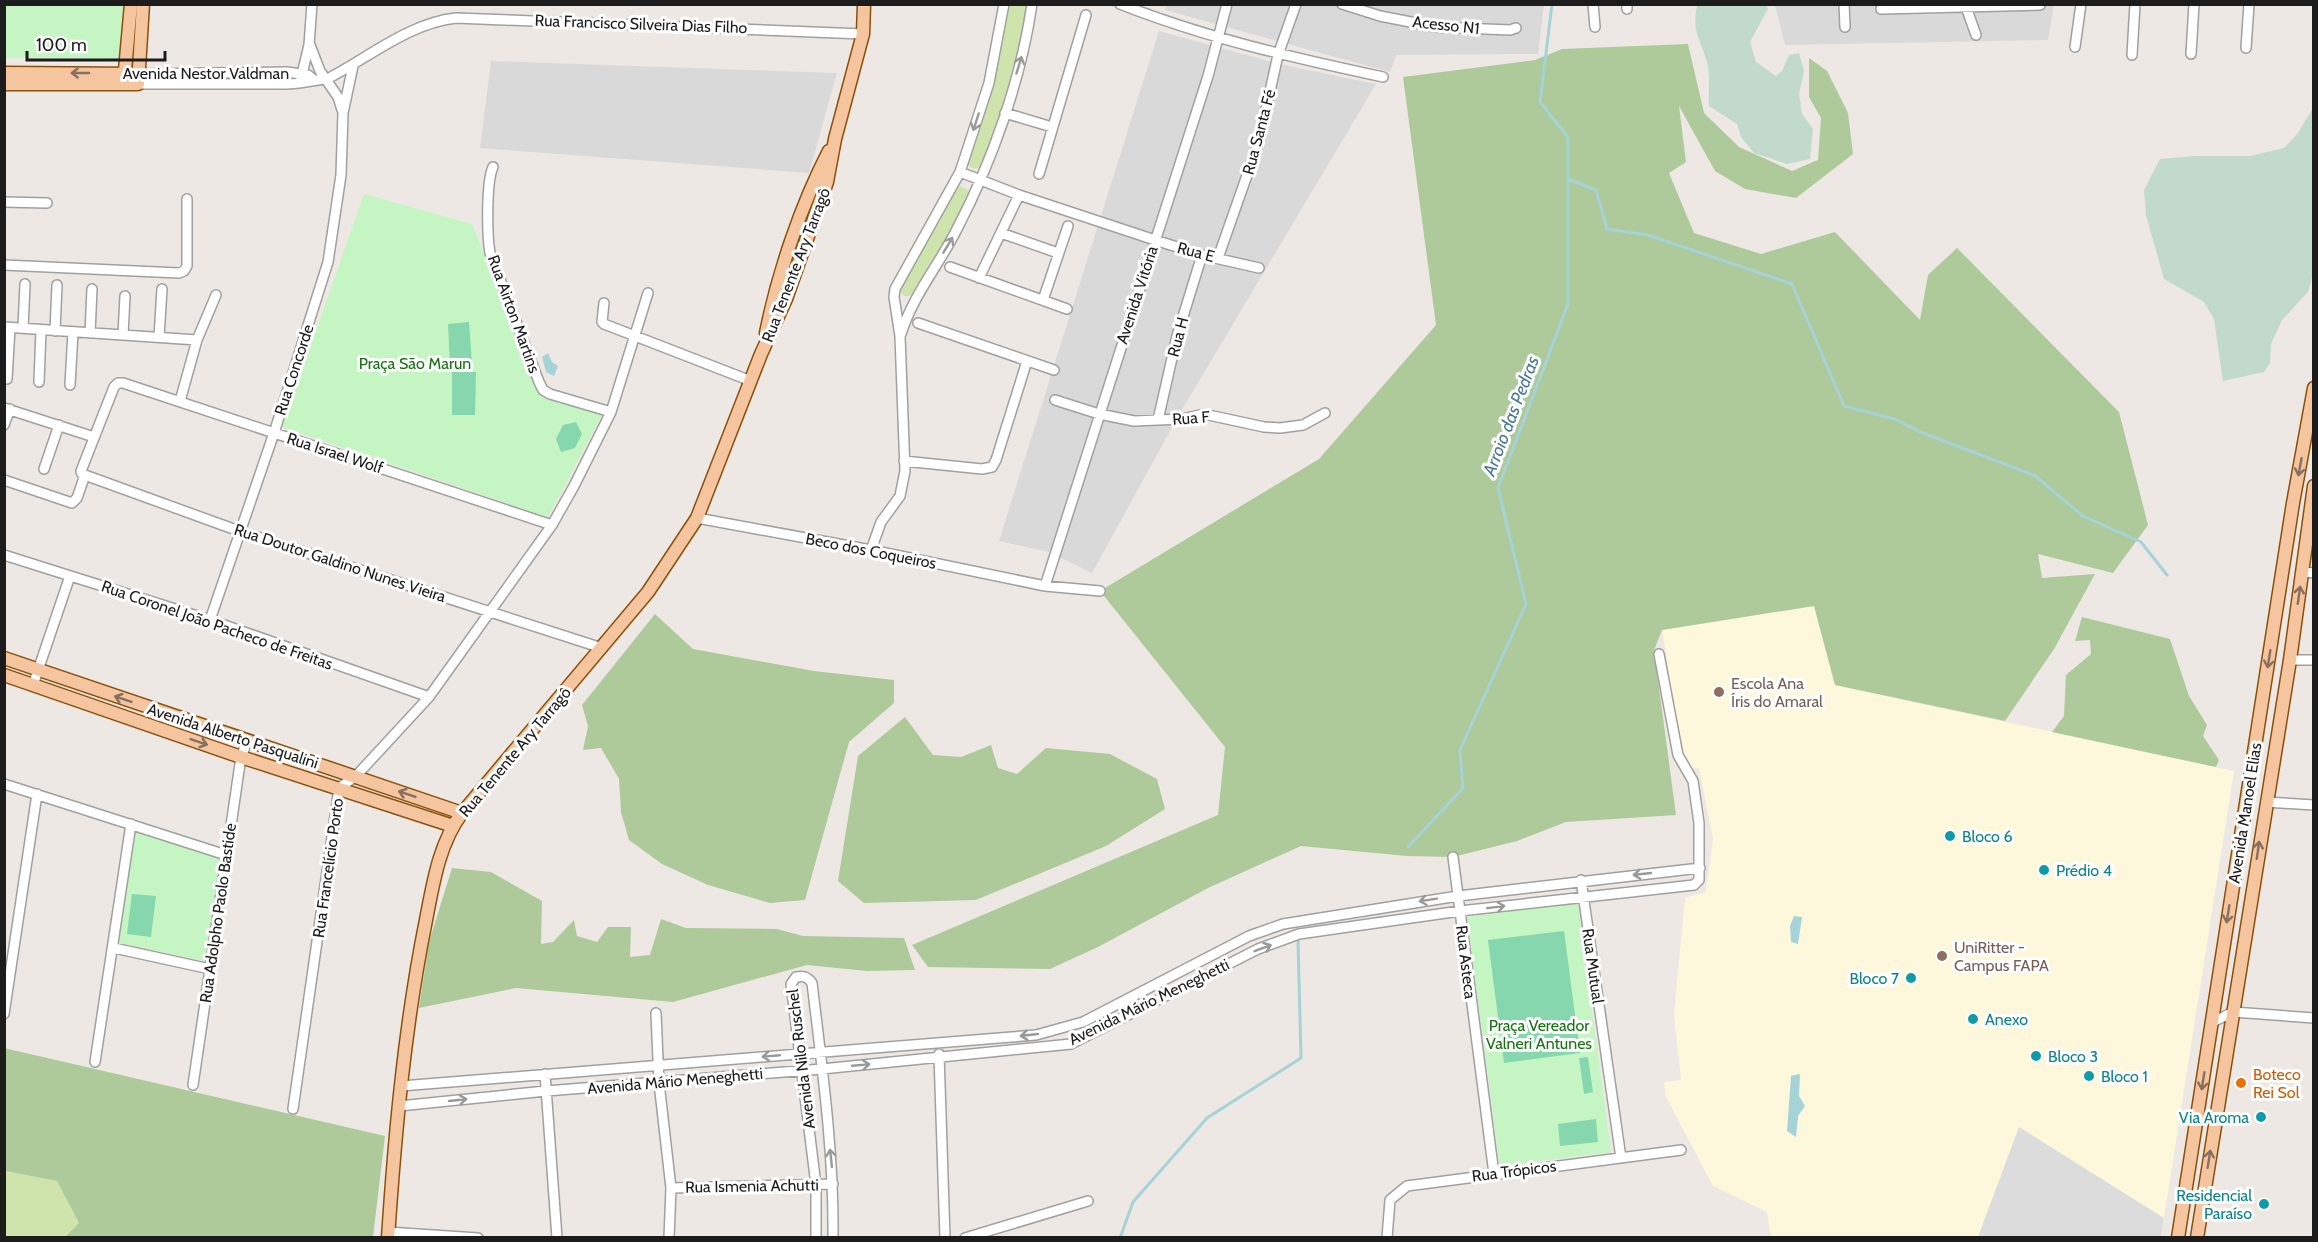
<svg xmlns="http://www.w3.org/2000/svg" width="2318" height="1242" viewBox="0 0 2318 1242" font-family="Cabin,sans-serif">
<rect width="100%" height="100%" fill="#ede8e3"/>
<path fill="#dad9da" d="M1167 4 1544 5 1538 54 1396 55 1390 72 1165 10Z
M1775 5H2054L2048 40 1785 45Z
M1159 31 1279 64 1376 84 1180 413 1092 573 1049 552 999 541Z
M491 61 837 73 809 173 480 148Z"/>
<path fill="#fdf8dc" d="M1814 606 1835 685 2234 771 2161 1237H1771L1767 1212 1713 1186 1666 1097 1664 1082 1681 1080 1674 1014 1685 898 1706 892 1713 839 1699 768 1690 769 1682 755 1662 630Z"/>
<path fill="#cfe4ac" d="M1010 5H1028C1018 61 1002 113 982 166L974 169 969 166 967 161 995 77Z
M960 186 968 190C972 204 924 278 914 294L909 296H904L898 289 954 189Z
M4 1171 57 1181 79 1223 65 1237H5Z"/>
<path fill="#aeca9a" d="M1688 44 1704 113 1739 147 1792 171 1818 160 1821 118 1809 97V58L1827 71 1848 113 1853 154 1796 198 1745 189 1715 171 1679 106 1686 162 1669 173 1694 233 1761 254 1835 232 1920 320 1928 275 1957 248 2119 412 2148 525 2113 573 2038 554 2042 578 2095 574 2054 649 2005 721 1835 685 1814 606 1662 630 1654 650 1676 815 1566 822 1517 841 1453 857 1407 856 1301 846 1208 888 1098 947 1050 969 928 967 912 945 1218 815 1225 747 1100 591 1319 459 1436 325 1403 77 1535 60 1562 49Z
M655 614 693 649 814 671 894 680V703L849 742 805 900 770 903 708 885 662 864 629 840 621 812 619 779 601 748 583 750 588 726 582 705Z
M2082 617 2170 639 2189 696 2207 725 2203 736 2219 760 2216 767 2052 732 2064 716 2066 675 2091 654 2090 640 2075 641Z
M905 717 933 755 961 757 991 745 998 768 1017 774 1046 748 1110 754 1157 779 1165 809 1106 846 976 900 864 903 838 881 858 756Z
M452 868 491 872 542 901 541 944 553 942 574 920 577 936 597 942 608 927H631L630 957 650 955 661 919 686 928 777 929 803 936 904 938 915 970 867 971 807 965 673 1002 516 988 419 1008 429 942Z
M4 1048 385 1136 373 1237H65L79 1223 57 1181 5 1171Z"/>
<path fill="#c1dacb" d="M1697 5H1767L1768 9 1750 42 1756 62 1776 76 1782 71 1789 55 1799 53 1804 71 1799 94 1802 114 1813 129 1810 159 1787 164 1754 153 1741 137 1737 124 1709 106C1708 91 1711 72 1706 59 1699 35 1692 32 1697 5Z
M2313 108 2314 270 2308 292 2282 320 2271 344 2270 363 2264 372 2223 381 2214 319 2204 302 2164 279 2146 215 2144 190 2160 159 2195 156H2250L2284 148 2298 133Z"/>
<path fill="#c4f5c2" d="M5 4 124 5 120 59 5 58Z
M364 194 472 224 539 394 602 415 548 517 282 427Z
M134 831 222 859 208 962 119 943Z
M1578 903 1611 1152 1500 1166 1467 917Z"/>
<path fill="#86d7ad" d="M469 322 472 364 450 365 448 324Z
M452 372H476L475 415H452Z
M576 422 582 434 575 448 561 452 556 439 563 425Z
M132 894 156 896 151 937 127 934Z
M1564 931 1580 1053 1504 1063 1488 940Z
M1588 1057 1593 1092 1584 1094 1579 1058Z
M1596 1119 1598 1142 1560 1146 1558 1124Z"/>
<path fill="#dcdcdc" d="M2019 1127 2164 1218 2161 1237H1978Z"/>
<path fill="#a6d3d8" d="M548 353 552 362 558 366 554 376 546 372 542 357Z
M1794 916 1802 917 1798 944 1791 942 1790 926Z
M1800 1074 1799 1096 1805 1106 1798 1116 1796 1137 1787 1131 1791 1076Z"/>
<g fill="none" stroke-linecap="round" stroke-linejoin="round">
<path stroke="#a6d3d8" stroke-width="3" d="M1568 179 1596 190 1607 229 1648 235 1792 284 1844 406 1895 419 1920 432 2034 475 2083 516 2141 542 2167 575
M1408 847 1463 788 1460 750 1526 604 1498 488 1568 304V137L1540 102 1552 4
M1120 1238 1133 1202 1207 1118 1301 1058 1298 940"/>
<defs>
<path id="minor" d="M1120 4C1206 38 1294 58 1383 77
M1342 4 1380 16 1436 27 1510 30 1516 28
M1593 4 1595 27
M1627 4V9
M1844 4 1845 27
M1965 4 1976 35
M1881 9 2040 5
M310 45 320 71 338 97 342 110
M2075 47 2081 4
M2246 48 2249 4
M2191 54 2194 4
M2132 55 2135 4
M138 74 287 72 308 75 313 79
M301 78 309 45 312 4
M138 84H286C301 84 313 80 327 79 368 58 409 23 456 18L863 34
M1005 113 1052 127
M493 167C486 182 487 236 490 253L539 382 543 390 550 394 611 412
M960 172 1019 195 1155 240 1202 255 1259 268
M1039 174 1086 15
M4 202 47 203
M1001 233 1058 253
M1218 258 1259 141 1278 55 1296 4
M4 265 179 273 184 271 187 266V199
M950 267 1067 309
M979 278 1019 195
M1043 300 1068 226
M604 303 602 322 604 324 751 381
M918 323 1054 370
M4 327 197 340
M23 328 25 284
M55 331 57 285
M90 333 92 289
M901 334C913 295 939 265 957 229 992 162 1021 80 1032 4
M123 335 125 296
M159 337 162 289
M7 379 10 328
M39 382 41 330
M70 385 73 332
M1055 400 1099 414 1134 421 1182 419 1204 414 1264 427 1280 428 1303 425 1325 413
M180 401 197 340 216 295
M4 408 94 437
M1158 420 1177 336 1202 255
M4 425 10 409
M904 461 982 469 992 467 996 460 1027 361
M44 469 59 425
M4 480 72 503 77 498 85 475
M697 518 871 550 1045 586 1100 591
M552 525 123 383H118L114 387 81 471 82 474 239 531 602 648
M871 550 881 522 900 496 905 471 900 336 894 297 895 289 960 172 989 83 1004 4
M4 555 210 620 429 697
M2303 572 2314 573
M1045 586 1208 76 1227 4
M210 620 274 433 328 262 341 175 343 113 353 66
M2290 660H2314
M33 685 70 576
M4 784 226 855
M2266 802 2314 805
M1453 857 1494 1174
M1581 880 1621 1158
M114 948 210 969
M656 1013 659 1083 671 1188 669 1238
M4 1014 37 794
M2211 1023 2233 1012 2314 1018
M939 1054 945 1238
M95 1062 131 824
M545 1074 557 1238
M193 1085 241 757 247 742
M401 1086 1036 1035 1083 1022 1249 936 1283 924 1458 896 1700 868
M399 1106 546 1091 822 1069 1071 1044 1258 949 1299 934 1460 911 1694 885 1699 880V823L1693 781 1678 755 1659 654
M293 1109 339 788 356 776 429 697 552 525 574 486 611 412 648 293
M671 1188 833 1184
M388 1232 478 1238
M816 1238V1185L791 984 796 977C803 976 807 976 812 983 822 1067 834 1152 833 1238
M965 1238 1088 1201
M1387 1238 1390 1200 1407 1186 1681 1150"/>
<path id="major" d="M4 73 138 74
M124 81 131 4
M4 84H138L143 4
M766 333C778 273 801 205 829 151
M4 658 462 813
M4 675 241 757 453 826
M388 1238C395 1132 405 1024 426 920 433 884 439 843 462 813L648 592 697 518 761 354 786 299 827 182 835 139 863 34 864 4
M2178 1238 2293 503 2314 388
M2197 1238 2290 660 2314 486"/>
</defs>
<use href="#minor" stroke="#a0a0a0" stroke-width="12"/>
<use href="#major" stroke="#8b500a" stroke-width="15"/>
<use href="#minor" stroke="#fff" stroke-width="9"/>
<use href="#major" stroke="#f5c5a0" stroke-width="12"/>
</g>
<defs><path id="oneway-shaft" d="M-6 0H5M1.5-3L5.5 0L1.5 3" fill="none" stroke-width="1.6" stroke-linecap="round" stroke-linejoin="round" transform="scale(1.5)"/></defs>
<g stroke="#999">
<use href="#oneway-shaft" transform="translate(1019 65) rotate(-73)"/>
<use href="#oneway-shaft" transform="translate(976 122) rotate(108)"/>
<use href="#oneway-shaft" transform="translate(948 245) rotate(-59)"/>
<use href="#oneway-shaft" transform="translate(1642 874) rotate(174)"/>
<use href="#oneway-shaft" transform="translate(1428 900) rotate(171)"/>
<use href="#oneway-shaft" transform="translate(1496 907) rotate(-7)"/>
<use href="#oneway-shaft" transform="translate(1263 948) rotate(-21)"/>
<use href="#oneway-shaft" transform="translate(1029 1035) rotate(174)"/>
<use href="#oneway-shaft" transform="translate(771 1056) rotate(175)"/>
<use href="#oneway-shaft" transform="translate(861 1065) rotate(-5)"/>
<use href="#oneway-shaft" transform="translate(458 1100) rotate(-6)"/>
<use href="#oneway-shaft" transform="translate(831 1158) rotate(-96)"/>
</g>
<g stroke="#88705e">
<use href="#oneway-shaft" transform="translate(80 73) rotate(-180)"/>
<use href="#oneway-shaft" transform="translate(2300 467) rotate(100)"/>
<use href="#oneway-shaft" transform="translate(2299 595) rotate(-82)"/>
<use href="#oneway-shaft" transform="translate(2269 659) rotate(99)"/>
<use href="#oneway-shaft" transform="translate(123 699) rotate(-161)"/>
<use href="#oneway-shaft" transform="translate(199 742) rotate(19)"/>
<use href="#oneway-shaft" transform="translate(407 794) rotate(-161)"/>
<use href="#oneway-shaft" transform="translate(2258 850) rotate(-82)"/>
<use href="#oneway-shaft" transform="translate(2228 914) rotate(99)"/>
<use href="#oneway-shaft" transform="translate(2203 1081) rotate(99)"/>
<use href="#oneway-shaft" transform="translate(2209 1159) rotate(-81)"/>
</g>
<g fill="#8d6e63" stroke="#fff" stroke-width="2">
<circle cx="1719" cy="692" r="6"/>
<circle cx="1942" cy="956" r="6"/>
</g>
<g fill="#0f9aa8" stroke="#fff" stroke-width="2">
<circle cx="1950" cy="836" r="6"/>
<circle cx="2044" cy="870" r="6"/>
<circle cx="1911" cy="978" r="6"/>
<circle cx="1973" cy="1019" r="6"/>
<circle cx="2036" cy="1056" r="6"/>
<circle cx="2089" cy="1076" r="6"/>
<circle cx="2261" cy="1117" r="6"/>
<circle cx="2264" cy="1204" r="6"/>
</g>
<circle fill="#e8710a" stroke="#fff" stroke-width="2" cx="2241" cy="1083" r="6"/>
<g text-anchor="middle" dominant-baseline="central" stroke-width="6" stroke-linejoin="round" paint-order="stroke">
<g font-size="16" fill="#1c1c1c" stroke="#fff">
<text transform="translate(641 24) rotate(2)">Rua Francisco Silveira Dias Filho</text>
<text transform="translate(1446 25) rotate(6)">Acesso N1</text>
<text x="206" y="73">Avenida Nestor Valdman</text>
<text transform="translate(1259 132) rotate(-75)">Rua Santa Fé</text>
<text transform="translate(1196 252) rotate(15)">Rua E</text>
<text transform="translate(796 265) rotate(-69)">Rua Tenente Ary Tarragô</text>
<text transform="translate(1137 295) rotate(-72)">Avenida Vitória</text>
<text transform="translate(514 314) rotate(70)">Rua Airton Martins</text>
<text transform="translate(1178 337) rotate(-75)">Rua H</text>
<text transform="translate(294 370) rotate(-72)">Rua Concorde</text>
<text transform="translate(1191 418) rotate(-4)">Rua F</text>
<text transform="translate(335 453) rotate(18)">Rua Israel Wolf</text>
<text transform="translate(871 551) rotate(11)">Beco dos Coqueiros</text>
<text transform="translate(340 563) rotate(18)">Rua Doutor Galdino Nunes Vieira</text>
<text transform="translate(217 625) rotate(19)">Rua Coronel João Pacheco de Freitas</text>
<text transform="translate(233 736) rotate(18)">Avenida Alberto Pasqualini</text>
<text transform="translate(515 752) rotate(-50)">Rua Tenente Ary Tarragô</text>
<text transform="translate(2245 813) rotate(-81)">Avenida Manoel Elias</text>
<text transform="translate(328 868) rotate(-82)">Rua Francelício Porto</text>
<text transform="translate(218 913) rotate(-82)">Rua Adolpho Paolo Bastide</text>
<text transform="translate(1466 962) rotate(83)">Rua Asteca</text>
<text transform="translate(1593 966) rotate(82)">Rua Mutual</text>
<text transform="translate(1149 1002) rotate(-26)">Avenida Mário Meneghetti</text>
<text transform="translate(801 1059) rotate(-97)">Avenida Nilo Ruschel</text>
<text transform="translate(675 1081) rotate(-5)">Avenida Mário Meneghetti</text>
<text transform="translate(1514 1171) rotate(-7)">Rua Trópicos</text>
<text transform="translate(752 1186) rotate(-1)">Rua Ismenia Achutti</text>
</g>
<g font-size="16" fill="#177212" stroke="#fff">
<text x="415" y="363">Praça São Marun</text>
<text x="1539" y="1025">Praça Vereador<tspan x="1539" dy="18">Valneri Antunes</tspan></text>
</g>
<g font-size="16" fill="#785e54" stroke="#fff" text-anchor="start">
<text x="1731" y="683">Escola Ana<tspan x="1731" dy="18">Íris do Amaral</tspan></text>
<text x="1954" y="947">UniRitter -<tspan x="1954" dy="18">Campus FAPA</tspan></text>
</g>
<g font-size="16" fill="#0d838f" stroke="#fff" text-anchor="start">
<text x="1962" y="836">Bloco 6</text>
<text x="2056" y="870">Prédio 4</text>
<text x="1899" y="978" text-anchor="end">Bloco 7</text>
<text x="1985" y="1019">Anexo</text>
<text x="2048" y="1056">Bloco 3</text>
<text x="2101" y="1076">Bloco 1</text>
<text x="2249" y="1117" text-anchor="end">Via Aroma</text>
<text x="2252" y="1195" text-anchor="end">Residencial<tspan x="2252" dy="18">Paraíso</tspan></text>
</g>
<g font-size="16" fill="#c56008" stroke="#fff" text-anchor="start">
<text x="2253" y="1074">Boteco<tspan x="2253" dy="18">Rei Sol</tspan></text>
</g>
<g font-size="18" font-style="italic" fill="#4a7996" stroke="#fff">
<text transform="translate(1511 416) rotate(-69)">Arroio das Pedras</text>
</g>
</g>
<rect width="2318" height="1242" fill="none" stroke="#1c1c1c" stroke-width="12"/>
<path d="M27 51v9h138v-9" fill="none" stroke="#1c1c1c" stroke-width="3"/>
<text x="36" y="51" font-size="18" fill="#1c1c1c" stroke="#ffffff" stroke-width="4.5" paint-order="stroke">100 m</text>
</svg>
